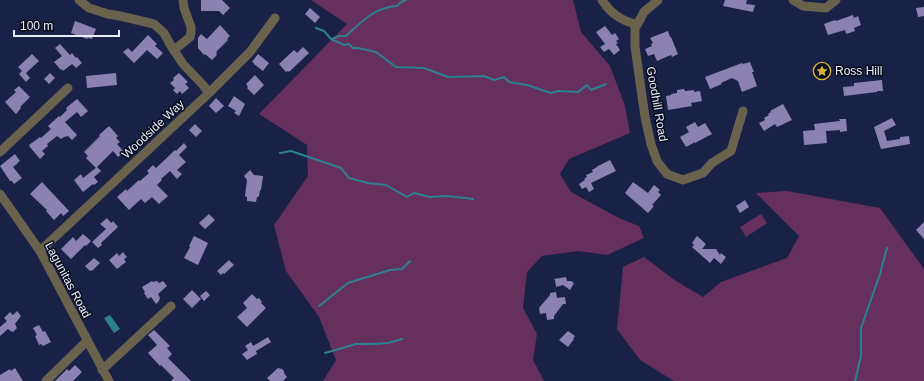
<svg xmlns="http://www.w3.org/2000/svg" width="924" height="381" viewBox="0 0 924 381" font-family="Arial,sans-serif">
<rect width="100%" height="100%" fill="#1a2147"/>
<path fill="#65305e" d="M311 0H573L581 32 610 66 625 106 630 133 569 159 560 174 571 192 619 218 639 226 644 238 607 255 578 251 542 256 527 272 523 308 537 334 533 360 544 381H323L336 360 319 317 286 271 274 225 308 176 307 145 259 114 347 24Z
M787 191 880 208 924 269V381H674L640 360 617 329 623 267 644 257 676 281 703 297 721 282 787 258 799 236 756 193Z
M761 214 767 223 746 237 740 227Z"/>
<path fill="#2e8191" d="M110 315 120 329 114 333 104 318Z"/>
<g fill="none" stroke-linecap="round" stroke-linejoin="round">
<path stroke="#2e8191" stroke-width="2" d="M316 28 324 31 331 39 344 45 349 44 353 48H358L376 52 396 67 424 68 448 77 484 76 494 80 504 77 509 82 527 85 551 93 558 91 578 92 587 85 591 90 606 84
M332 39 339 36H346C361 22 375 7 397 6L401 2 406 0
M280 153 291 151 341 168 349 178 368 183 386 185 407 197 414 193 430 197 447 196 473 199
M319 306 348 283 390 270 402 269 410 261
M325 353 356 344H372L388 343 402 339
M855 381 861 356V328L880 274 887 248"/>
</g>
<path fill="#8b82b2" d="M201 0H222L230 8 223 15 219 11H201Z
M725 0H747L746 4 755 5 753 12 723 6Z
M924 7V16L918 17 916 8Z
M310 8 320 17 315 23 305 14Z
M853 15 854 18 858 16 861 25 854 28 855 31 846 34 845 30 828 35 824 24 835 20 836 21Z
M75 21 96 29 92 39 88 38 87 39 71 33Z
M220 25 230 36 227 39 228 40 216 52 217 53 216 54 217 55 212 60 205 54 204 55 198 48V38L201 34 207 39Z
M605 26 612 35 615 33 619 39 616 41 618 43 616 44 620 50 614 55 609 49 604 52 600 47 605 44 596 32Z
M668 31 670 37H671L678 54 672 57 671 55 657 61 654 54 648 56 645 49 652 46 651 44 653 43 650 38Z
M148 35 157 44 155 46 163 53 157 59 147 50 134 63 123 52 128 48 132 52Z
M60 44 70 55 72 53 76 58 77 57 82 63 76 68 72 64 63 71 62 69 61 70 54 62 62 56 55 48Z
M303 47 309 53 289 72 288 71 286 72 279 64 294 50 297 53Z
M32 54 39 61 26 73 30 78 26 82 19 74 22 71 18 67Z
M258 54 269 63 263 71 254 64V63L252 62Z
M750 62 754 72H752L757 86 742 92 738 81 732 78 721 83 722 84 710 89 705 77 742 63 743 64Z
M50 73 55 78 49 84 44 79Z
M116 73 117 85 87 88 86 76Z
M179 73 188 82 185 84 189 88 182 94 180 91 177 94 173 90 175 88 170 83 174 80 173 78Z
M255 75 264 85 254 95 247 88 248 87 246 84Z
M882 80 883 91H877V92L844 96 843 87 854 86V83Z
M19 86 30 97 20 107 21 108 16 114 5 102 16 92 14 90Z
M684 89 685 91 694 90V92L700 91 702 101 691 103 692 106 668 110 666 96 671 95V94L677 93V90Z
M234 96 245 104 239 116 234 113 236 111 228 106Z
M216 98 224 106 216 113 209 106Z
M77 99 88 111 81 117 77 112 65 122 77 135 72 140 68 136 64 137 61 139 57 136 47 144 48 146 42 151 45 154 40 159 29 146H30L29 145 40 137 41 138 51 129 48 126 59 116 60 117 67 110 66 108Z
M783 104 792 120 777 127 775 124 764 131 759 123 765 120 764 118 769 115 768 114 771 112 770 111Z
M892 118 896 125 884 131 887 141 900 139V137L909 136 910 144 881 149 874 127Z
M839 119H846L847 131 840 132V130L826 131 827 143 804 145 803 131 815 130 814 124 840 121Z
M695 122 698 127 705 123 712 134 695 143V142L686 147 680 137 689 132 686 127Z
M195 124 202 131 196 137 189 130Z
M109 126 118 136 116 138 120 142 117 144 124 152 118 157 113 151 96 168 86 158 88 156 84 152 100 136 99 135Z
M184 143 187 147 179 155 186 162 177 170 182 174 177 179 170 171 161 179 162 180 157 185 168 196 159 204 152 197 145 203 141 199 129 210 117 197 126 189 127 191 139 180 140 181 149 173 147 171 153 165 156 168 175 150 176 151Z
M15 154 20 161 18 162V163L13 167 22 178 14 184 12 181H10L0 166Z
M610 160 616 171 591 183 594 189 589 192 586 187 582 189 579 184 585 180 584 179 587 177 586 175 593 172 592 170 597 167H596Z
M97 167 101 171 94 177 98 182 94 185 93 184 83 192 74 180 81 174 83 178Z
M250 170 254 175 263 176 261 190H260L259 196 258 197H257L256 202 247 201V197L245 196 247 180 244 176Z
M42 182 69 211 63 216 61 213 54 220 46 211 47 210 30 194Z
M633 182 648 193 654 185 660 190 658 192 661 195 652 205 654 206 648 213 625 193Z
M745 200 749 207 740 213 736 206Z
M209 214 215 220 205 229 199 223Z
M107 218 111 223 113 221 118 227 101 243 102 245 98 248 92 242 106 229 100 224Z
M924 222V239L916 230Z
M83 234 91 241 86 246 85 245 71 259 61 249 73 237 76 241Z
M194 236 208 243 198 265 184 258 190 247 189 246Z
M697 236 706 244 702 249H716L720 255 721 253 726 257 721 264 714 258 710 263 692 247 694 245 692 243Z
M123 252 127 257 124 259 126 262 117 269 109 260 117 253 119 256Z
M94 258 100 263 92 271 91 270 90 271 85 266Z
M229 260 234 265 224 274 223 273 221 275 217 271Z
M566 277 567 281H571L574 283 570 290 563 285 556 287 555 280 554 279Z
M152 281 153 282 157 281 159 283 163 281 167 286 158 294 160 298 159 301 156 304 151 297 148 299 144 293 145 292 142 287Z
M192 290 201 299 192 308 183 299Z
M206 291 210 295 204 301 200 296Z
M556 292 557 298 565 297 566 304H563L554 316V319L547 320 546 313 540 314 539 308 550 295V293Z
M252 294 257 299 259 298 262 302 261 303 266 308 247 327 237 317 247 308 243 303Z
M17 311 21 316 15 324 17 328 13 332 12 331V332L8 329 0 336V327L7 321 4 318 10 312 13 315Z
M39 325 43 332 45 331 51 342 43 346 41 344 39 345 35 336 37 335 33 328Z
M154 330 170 346 167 348 172 354 168 358 191 381H171L174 378 161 365 160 366 148 353 157 345 148 335Z
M568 331 575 336 573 339H574L568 347 559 340Z
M268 337 271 342 256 351 257 354 247 360 242 354 248 350 245 346 251 342 253 346Z
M75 365 82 372 73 381H55L67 369 69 371Z
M15 368 23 381H0V375L10 369 11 371Z
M278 368 282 369 284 371V373L287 377 283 381H270L267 378Z"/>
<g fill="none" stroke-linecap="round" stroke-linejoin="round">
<path stroke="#69634e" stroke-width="9" d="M79 0 89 8 108 14 120 16 154 24 164 33 171 46 183 64 203 85 209 93
M602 0C611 14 621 20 637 25
M658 0 644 12 637 25 635 28V47L645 117 651 144 657 161 667 174 683 180 703 173 712 163 731 151 743 111
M793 0 803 6 826 8 836 0
M174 50 190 37 191 32V27L184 8 183 0
M0 152 68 88
M0 194 40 251 109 381
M40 251 209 93 250 52 275 18
M102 370 171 306
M46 381 87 341"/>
</g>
<defs>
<symbol id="sight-ring" viewBox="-11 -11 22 22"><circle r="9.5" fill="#090d1d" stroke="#d8b434" stroke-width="1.5"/><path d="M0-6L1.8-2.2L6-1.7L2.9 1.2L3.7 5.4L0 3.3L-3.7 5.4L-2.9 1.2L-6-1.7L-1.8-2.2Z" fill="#d8b434"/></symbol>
</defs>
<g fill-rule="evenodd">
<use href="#sight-ring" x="812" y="61" width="20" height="20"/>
</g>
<g text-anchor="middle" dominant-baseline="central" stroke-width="3" stroke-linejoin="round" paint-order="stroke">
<g font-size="12" fill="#eaeffe" stroke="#090d1d" text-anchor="start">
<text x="835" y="71">Ross Hill</text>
</g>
<g font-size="12" fill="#eaeffe" stroke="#090d1d">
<text transform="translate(657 104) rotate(80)">Goodhill Road</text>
<text transform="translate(153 129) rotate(-43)">Woodside Way</text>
<text transform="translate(68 280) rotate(62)">Lagunitas Road</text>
</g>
</g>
<path d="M14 30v6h105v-6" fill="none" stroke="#eaeffe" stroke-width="2"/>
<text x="20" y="30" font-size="12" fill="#eaeffe" stroke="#090d1d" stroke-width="3" paint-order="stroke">100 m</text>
</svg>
